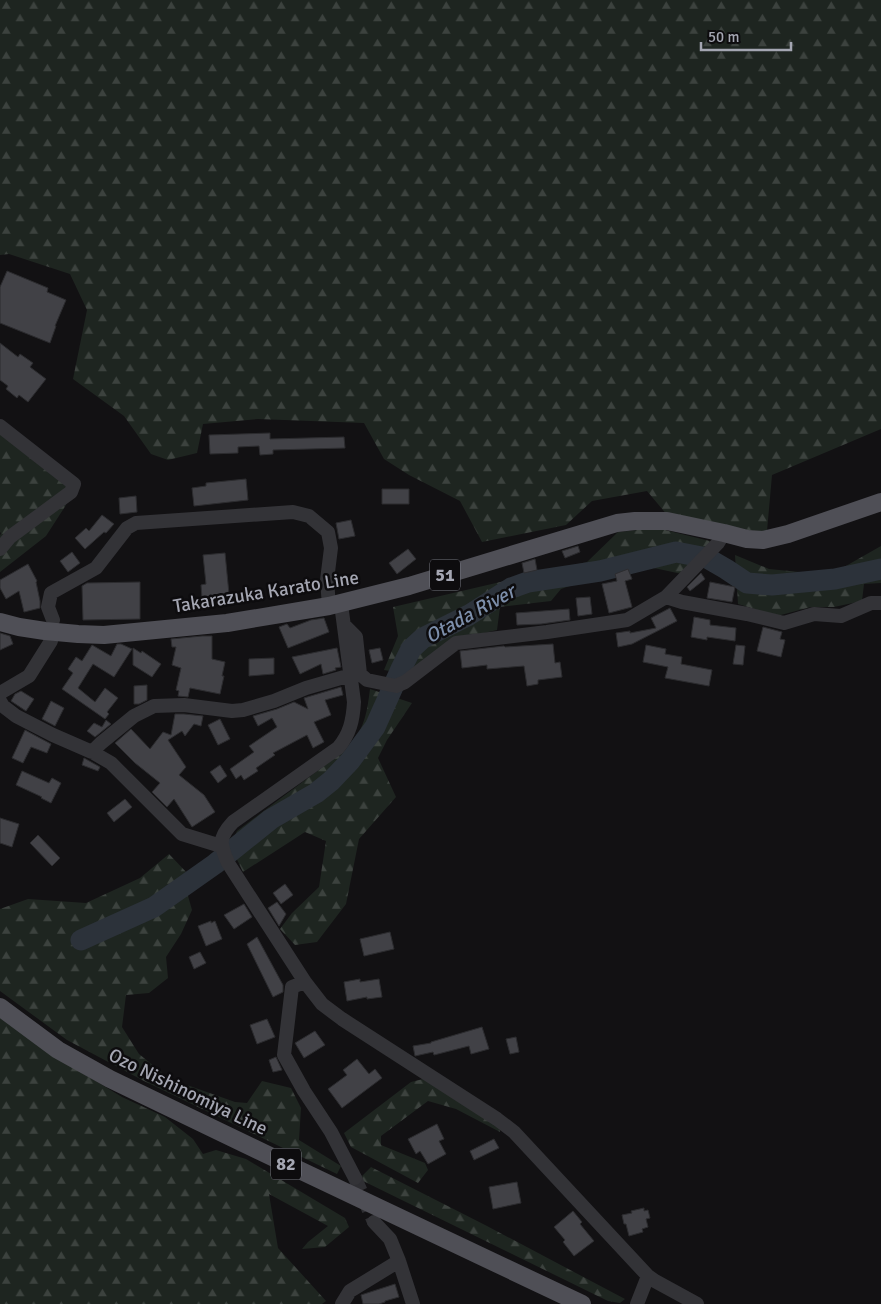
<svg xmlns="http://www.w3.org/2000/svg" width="881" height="1304" viewBox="0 0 881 1304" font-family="Signika,sans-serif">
<defs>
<pattern id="forest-firs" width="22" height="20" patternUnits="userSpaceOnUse" patternTransform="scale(1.25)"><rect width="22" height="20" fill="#1e2520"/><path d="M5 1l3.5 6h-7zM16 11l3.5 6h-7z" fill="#3c423e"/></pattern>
</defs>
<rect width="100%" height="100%" fill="#121113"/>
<path fill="url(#forest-firs)" d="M0 0H881V429L772 475 767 531 718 530 668 516 647 491 592 501 566 525 482 542 460 501 409 475 384 459 364 423 258 419 203 424 197 453 168 460 151 454 124 416 73 379 87 310 70 274 9 254 0 255Z
M0 426 71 479 66 505 46 536 0 572V536L1 533 0 532Z
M657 528 718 543 682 574 654 568 639 563 600 574 590 579 561 589 551 601 500 607 497 630 449 641 407 674 384 670 398 636 393 607 587 562 618 532Z
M881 546V583L864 584 862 601 834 607H811L777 616 738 604 735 555 769 569 830 575Z
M370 689 412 703 387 740 378 758 396 797 359 839 346 904 317 942 295 945 280 929 292 913 319 887 326 841 305 832 243 872 230 845 237 831 352 745C365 724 367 713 370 689Z
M169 854 188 874V896L192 910 181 934 166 957 168 978 149 993 126 995 122 1027 139 1054 170 1079 235 1102 247 1103 262 1081 291 1088 301 1108 299 1140 341 1166 337 1174 144 1081 67 1040 0 991V909L28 899 86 903 140 878Z
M0 1015 43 1049 122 1097 165 1117 193 1139 203 1154 216 1150 246 1159 345 1218 349 1227 325 1247 302 1249 308 1242 328 1226 269 1194 278 1248 326 1301 322 1304H0Z
M423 1079 498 1125 500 1132 456 1109 428 1101 381 1136V1145L425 1163 428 1170 418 1183 351 1147 344 1133 411 1082Z
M371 1167 487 1226 625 1299 620 1303 608 1301 359 1179Z"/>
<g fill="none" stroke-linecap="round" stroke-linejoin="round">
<path stroke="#2c323a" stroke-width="21" d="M81 940 154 907 215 864 271 819 316 793 331 781 350 761 375 727 401 669 411 649 423 638 469 615 511 588 528 582 600 571 676 552 707 558 726 569 747 583 772 585 835 579 881 569"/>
</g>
<path fill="#414146" stroke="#2c2c2f" d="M7 271 48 288 47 292 66 300 55 326H56L50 343 0 323V287Z
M0 343 18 357 20 354 33 363 30 367 46 379 28 402 19 395 17 398 6 389 8 386 0 380Z
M270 433V439L344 437 345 448 273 450V454L260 455 259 446 238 447V453L210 454 209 435Z
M246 479 248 500 194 506 192 488 206 486V483Z
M382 489H409V504H382Z
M136 496 137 512 120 514 119 498Z
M102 515 114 524 106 533 104 532 85 549 75 538 86 528 89 531Z
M351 520 355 536 339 539 336 523Z
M578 546 580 552 565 558 562 551Z
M408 549 416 559 397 574 389 563Z
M72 552 80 563 68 572 60 561Z
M225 553 229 594 214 595V596L202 598 201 585 206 584 203 555Z
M535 559 537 570 524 573 522 563Z
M28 564 37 581 36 582 40 601V608L24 612 19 591 6 599 0 588V580Z
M628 569 632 579 625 581 632 607 609 613 602 584 617 581 615 574Z
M701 573 705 579 690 591 687 587Z
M140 582V619L83 620 82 586 87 583Z
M710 582 735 587 732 602 707 598Z
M590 597 592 614 578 616 576 598Z
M670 608 677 621 632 644 618 647 616 633 630 631V633L656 628 651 618Z
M569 609 570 620 541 624 517 625 516 613Z
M694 617 710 620V625L736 628 735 641 707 637V640L691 637Z
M324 618 329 632 288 648 279 627 287 624 290 628 311 620Z
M763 627 782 632 780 639 785 640 781 657 757 651Z
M0 633 10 636 13 644 0 650Z
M202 636H212V659L225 662 222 676H224L220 694 190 688 188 697 178 696 179 691 176 690 181 668 172 665 176 647H172L171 639Z
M117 644H121L132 649 114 677 93 664 78 688 95 702 105 688 118 698 107 712 109 714 105 719 62 689 73 673 68 669 76 657 82 661 92 645 111 656Z
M553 644 555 663 560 662 562 677 538 680V684L527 686 524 666 487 669V665L462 668 460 651 504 646 505 647Z
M646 645 666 649 665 654 682 657 681 664 712 670 709 686 665 678 668 667 643 662Z
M736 645 745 646 743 665 733 664Z
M133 648 141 653 142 651 161 664 152 677 133 665Z
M337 648 341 667 335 668 336 670 323 674 321 664 300 674 292 657Z
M380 648 383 660 372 663 369 650Z
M274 658V674L249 676V659Z
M147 685V700L139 704H134V686Z
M341 687 343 695 325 700 331 715 314 722 324 742 313 748 307 735 273 753 275 755 256 768 258 771 244 780 241 775 236 779 230 769 254 752 249 746 277 727 272 718 258 726 253 716 277 709 294 702 308 709 304 698Z
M21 691 34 699 26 711 11 701 15 694Z
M51 701 64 708 55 726 42 719Z
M175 714H184L203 716 201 726 194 724 185 736 182 731 168 740 186 767 179 775 204 795 215 812 192 827 174 799 167 807 152 792 160 783 135 763 115 743 131 729 150 749 163 732 171 735Z
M220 719 230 739 218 745 208 725Z
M106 720 111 724 95 737 87 731 94 723 102 727Z
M25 730 51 744 47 753 31 747 23 763 12 758Z
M84 758 100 767 98 771 82 765Z
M220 765 227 776 218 783 210 772Z
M22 771 49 783 52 778 61 783 51 803 41 798 42 797 16 785Z
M125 799 132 807 114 822 107 813Z
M0 818 19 824 12 847 0 843Z
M38 835 60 858 52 866 30 843Z
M285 884 293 895 281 904 273 893Z
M277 902 286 914 279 926 268 908Z
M244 904 252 917 234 929 224 915Z
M211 921V923L215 921 222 939 206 946 198 926Z
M390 932 394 949 364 956 360 939Z
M257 937 283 985V992L273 997 247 944Z
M200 952 206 963 194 969 189 957Z
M360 979V982L379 979 382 997 367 999V997L347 1001 344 982Z
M267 1019 275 1037 257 1044 250 1025Z
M482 1027 489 1049 471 1054 469 1046 434 1055 433 1052 415 1056 413 1046 431 1043V1042Z
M315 1031 325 1045 304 1058 295 1043Z
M516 1037 519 1052 510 1054 506 1039Z
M276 1057 282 1070 273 1072 269 1060Z
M357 1059 369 1074 375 1069 382 1078 342 1108 328 1089 347 1075 343 1070Z
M437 1124 444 1139 439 1141 446 1154 428 1164 420 1151 416 1154 408 1139Z
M494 1139 499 1148 474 1160 470 1151Z
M517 1182 521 1203 493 1209 489 1187Z
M644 1208V1211L648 1210 650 1218 646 1219 648 1227 642 1229 643 1232 629 1236 626 1224H624L622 1215 632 1213 631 1211Z
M573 1211 582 1222 580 1224 594 1241 574 1256 563 1242 565 1240 554 1227Z
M395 1284 399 1297 385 1301V1302L379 1304H363L361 1295Z"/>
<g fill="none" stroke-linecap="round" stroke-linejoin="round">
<path stroke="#2f2f33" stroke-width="14" stroke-dasharray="14 7" stroke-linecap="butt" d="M355 1178 374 1222"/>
<path stroke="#333337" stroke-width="14" d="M0 426 74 484 71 492 10 537 0 549
M666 597 718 543 724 533
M341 604 354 702C353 720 350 734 338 748L233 822C218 838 220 844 228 863L305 982 322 1004 342 1019 497 1119 514 1132 648 1276 655 1281 697 1304
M53 620 48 607 51 593 96 568 127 528 136 523 293 512 309 516 328 532 331 548 327 580 329 606
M344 625 356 637 360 674 367 680 396 686 405 682 456 643 547 632 627 620 666 597 682 602 747 614 784 623 814 614 841 616 871 603H881
M0 693 29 676 51 641
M0 701 3 706 16 716 53 735 92 752 111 763 182 834 221 846
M92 752 101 743 134 716 154 706 184 705 232 711 243 710 274 701 306 688 351 675
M305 982 292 987 284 1055 304 1091 331 1132 355 1178
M374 1222 390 1239 399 1261 413 1304
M342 1304 350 1291 399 1261
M637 1304 648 1276"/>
<path stroke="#4f4f56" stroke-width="18" d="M0 622 19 627 45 631 78 634 104 635 227 623 329 606 409 586 617 523 635 521H667L724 533 747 539 763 540 788 534 881 502
M0 1007 58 1050 110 1079 293 1167 582 1304"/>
</g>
<g text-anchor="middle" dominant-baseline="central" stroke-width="5" stroke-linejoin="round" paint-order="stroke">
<g fill="#0d0c0e" stroke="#777881" stroke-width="1">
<rect x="430" y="559.5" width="30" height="31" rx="4"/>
<rect x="271" y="1148.5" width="30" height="31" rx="4"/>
</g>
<g font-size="18" font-weight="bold" fill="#a4a6b2">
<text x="445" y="575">51</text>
<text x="286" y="1164">82</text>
</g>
<g font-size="19" fill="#a4a6b2" stroke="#0d0c0e">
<text transform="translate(266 592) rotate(-9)">Takarazuka Karato Line</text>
<text transform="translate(188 1092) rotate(26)">Ozo Nishinomiya Line</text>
</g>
<g font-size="20" font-style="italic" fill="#7d8fab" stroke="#0d0c0e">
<text transform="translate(470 614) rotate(-29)">Otada River</text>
</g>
</g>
<path d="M701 42v8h90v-8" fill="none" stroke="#a4a6b2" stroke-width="2.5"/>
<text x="708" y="42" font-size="15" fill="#a4a6b2" stroke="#0d0c0e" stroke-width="4" paint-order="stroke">50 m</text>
</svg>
